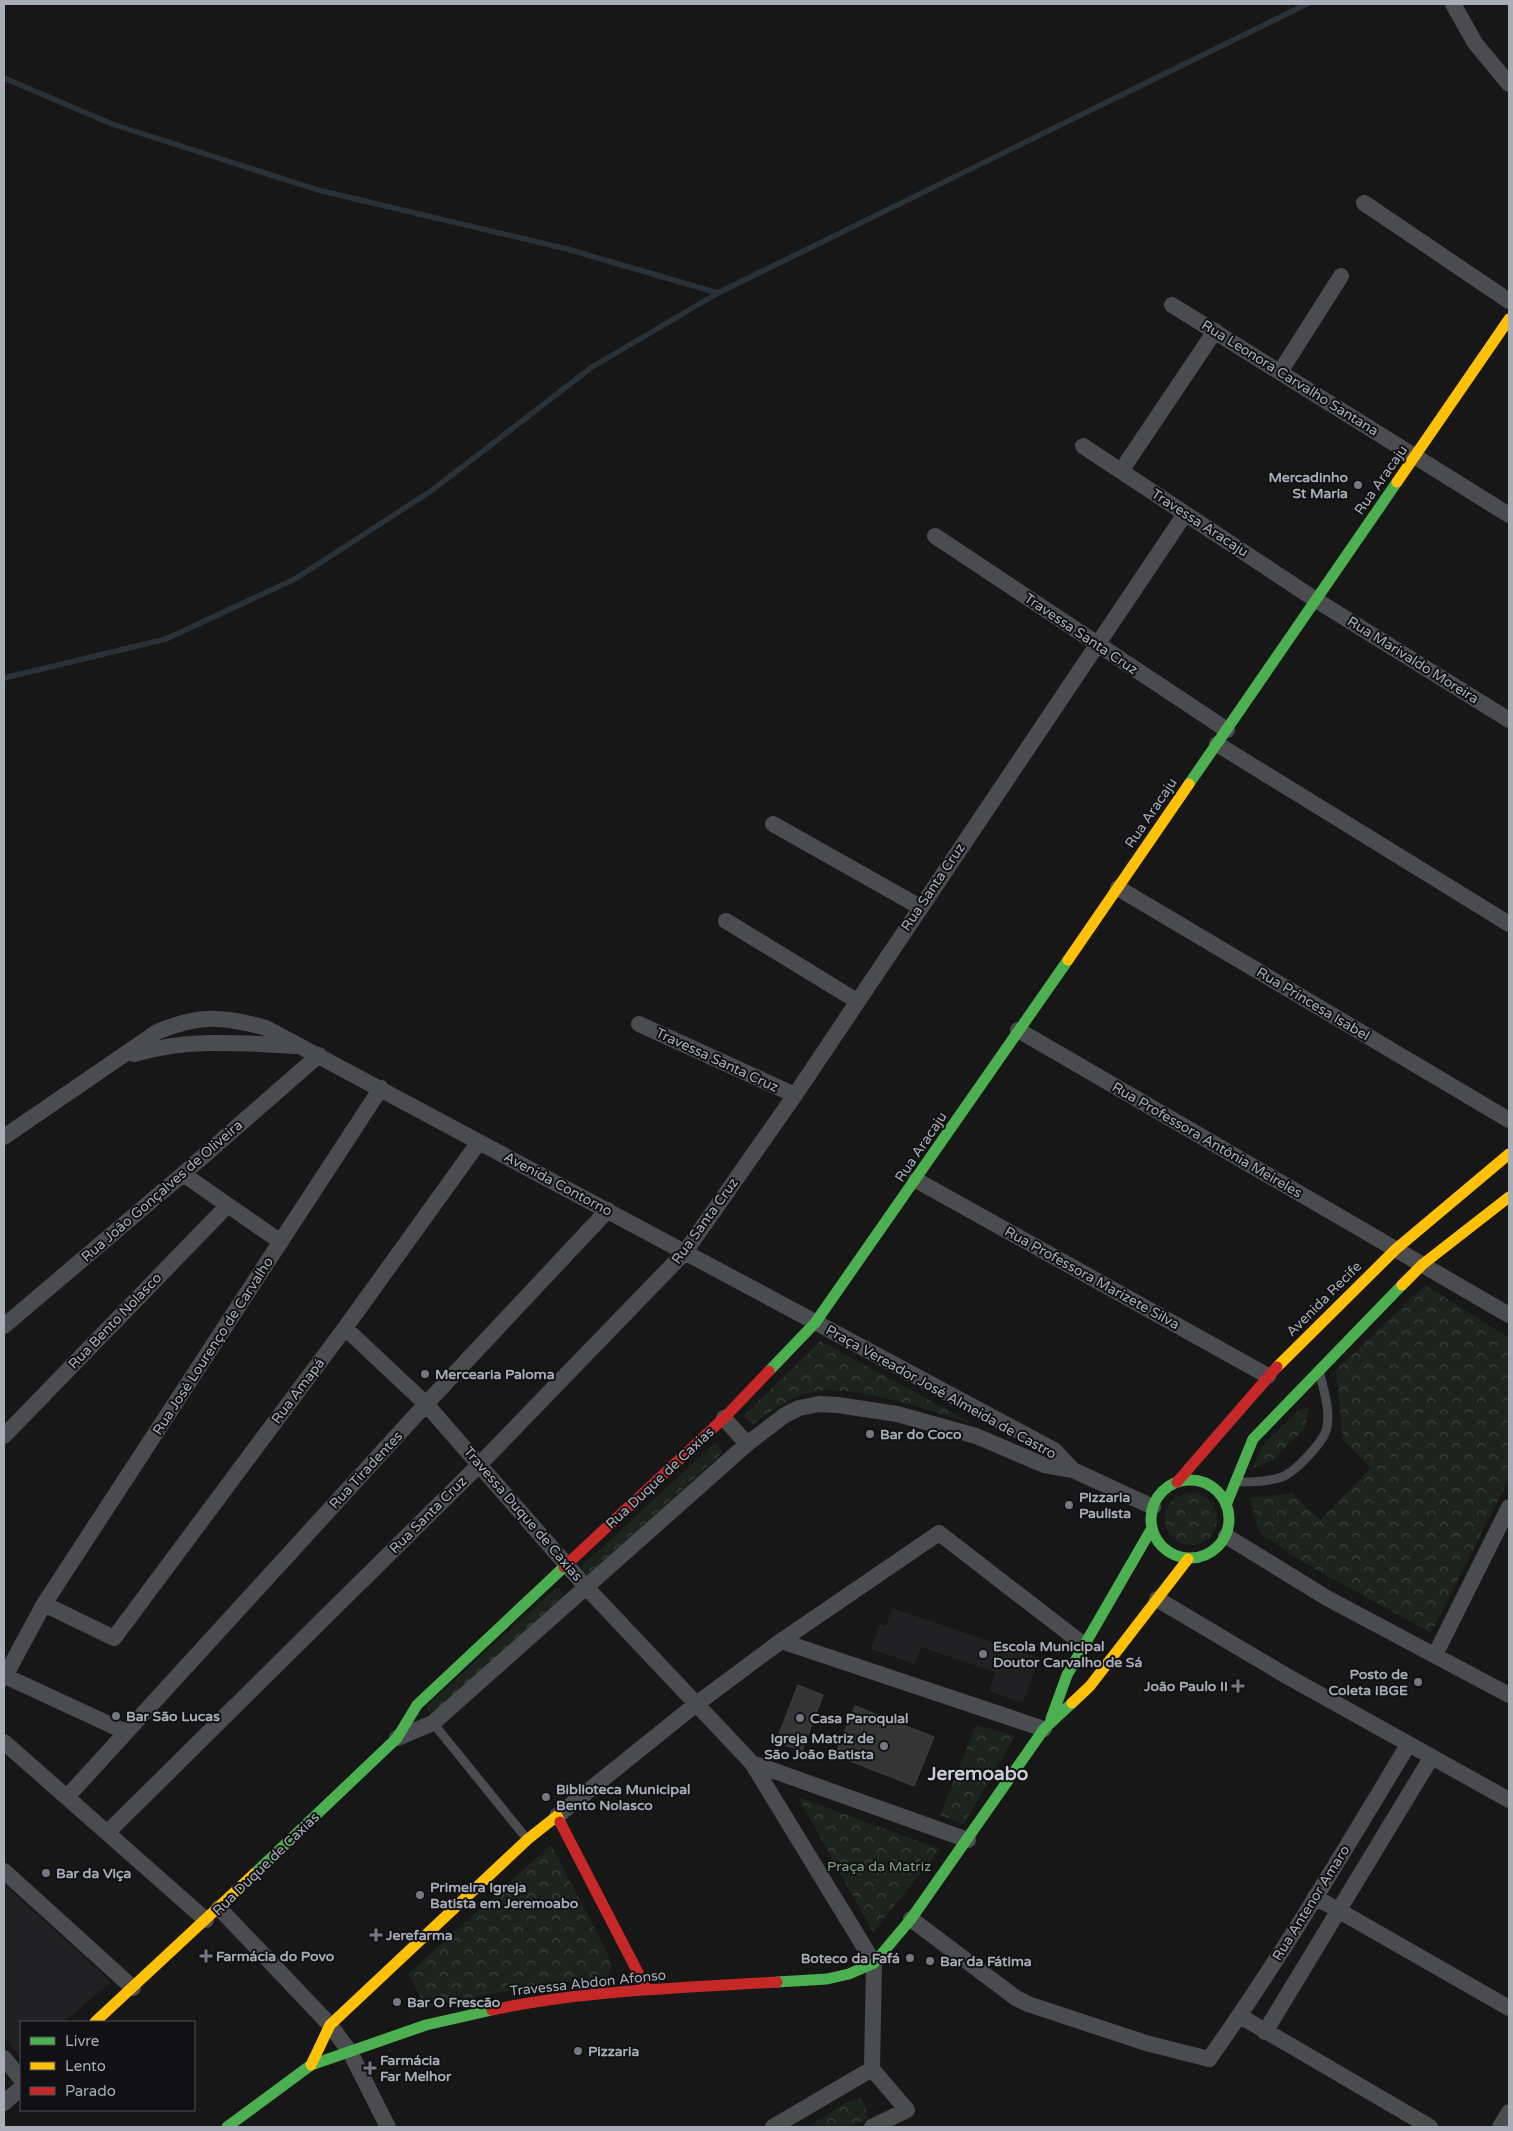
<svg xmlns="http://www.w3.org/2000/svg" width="1513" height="2131" viewBox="0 0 1513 2131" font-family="'Varela Round',sans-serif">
<defs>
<pattern id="forest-crowns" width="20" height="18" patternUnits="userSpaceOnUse" patternTransform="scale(1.25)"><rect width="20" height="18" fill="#1d241e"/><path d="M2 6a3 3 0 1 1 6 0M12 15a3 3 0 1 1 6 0" fill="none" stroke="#3b413d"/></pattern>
</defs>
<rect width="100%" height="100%" fill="#171717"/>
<path fill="#212123" d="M892 1608 1039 1658 1023 1703 989 1691 995 1672 921 1647 915 1664 871 1649 880 1624 886 1626Z
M4 1884 111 1982 64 2022H21V2058L4 2038Z"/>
<path fill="url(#forest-crowns)" d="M1425 1285 1509 1338V1479L1431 1633 1301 1561 1260 1533 1249 1498 1292 1493 1320 1520 1371 1468 1343 1440 1336 1370Z
M821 1341 973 1424C930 1411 860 1386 817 1391 793 1394 772 1411 753 1424L743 1416Z
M1309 1407 1305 1428 1273 1460 1253 1468 1262 1446 1299 1410Z
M715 1443 723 1452 588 1575 581 1567Z
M1165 1519a26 26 0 1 1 52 0a26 26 0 1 1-52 0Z
M557 1587 564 1595 432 1715 425 1707Z
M976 1725 1015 1736 963 1825 940 1815Z
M798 1797 940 1849 873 1932Z
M551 1845 608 1954 611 1966 608 1977 532 1986 426 2007 408 1974Z
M860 2098 865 2106 868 2118 849 2127H807L846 2103Z"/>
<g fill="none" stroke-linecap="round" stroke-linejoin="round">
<path stroke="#2a3239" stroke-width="5.5" d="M4 78 112 124 318 190 567 249 718 293
M4 678 166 639 295 579 431 491 592 367 718 293 1307 4"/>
</g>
<path fill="#353536" stroke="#3f4043" d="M798 1685 823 1695 802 1751 776 1742Z
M855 1706 934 1737 914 1786 835 1755Z"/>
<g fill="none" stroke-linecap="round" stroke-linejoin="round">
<path stroke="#4b4c50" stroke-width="9" d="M1236 1482C1251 1482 1267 1482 1282 1477 1295 1472 1325 1441 1327 1427 1330 1408 1324 1392 1320 1374
M433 1723 527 1839"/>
<path stroke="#4b4c50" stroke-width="16" d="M1453 4 1475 43 1509 84
M1364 203 1509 301
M1172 305 1509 515
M1280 372 1341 276
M1083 446 1316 600 1509 720
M1121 471 1215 331
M935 536 1227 730
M1217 744 1509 924
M773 824 920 907
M1118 888 1509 1120
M726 921 857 1001
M639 1024 795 1095
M1018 1030 1509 1315
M134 1054C187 1038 242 1043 296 1046
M4 1137 157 1032C199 1014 223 1016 266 1028L1054 1450 1073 1470
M183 1174 281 1242
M916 1180 1268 1376
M4 1326 183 1174 319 1055
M345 1328 426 1404 586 1587 752 1763 874 1963 872 2069
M724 1418 747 1444
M4 1436 227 1206
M1226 1536 1327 1598 1509 1695
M1157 1599 1285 1675 1509 1800
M44 1604 114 1638 345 1328 479 1142
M781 1641 1044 1729
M1435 1655 1509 1507
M5 1676 126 1732
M4 1678 44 1604 381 1088
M397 1738 433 1723 747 1444 785 1415 799 1408 819 1404 838 1405 897 1414 976 1436 1044 1465 1073 1470 1153 1507
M4 1742 206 1920
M752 1763 968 1840
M67 1797 426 1404 608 1210
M557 1816 695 1705 781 1641 939 1533 1084 1645
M108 1832 480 1464 685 1252 795 1095 1185 514
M4 1871 133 1988
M1315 1897 1509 2008
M219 1908 330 2025 350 2052 388 2127
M911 1919 1016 1998 1028 2004 1146 2043 1209 2059C1281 1958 1344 1851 1408 1745
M1240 2016 1430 2127
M1265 2032 1431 1758
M4 2058 21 2079
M872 2069 907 2110 872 2127
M4 2103 21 2088
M773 2127 872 2069
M1500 2127 1509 2112"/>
<path stroke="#4caf50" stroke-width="11" d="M1189 784 1397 482
M769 1371 815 1323 1068 960
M1151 1519a39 39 0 1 1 78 0a39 39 0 1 1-78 0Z
M1226 1505 1253 1439 1402 1285
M1051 1719 1067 1675 1152 1528
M254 1874 397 1738 417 1705 564 1567
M777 1982 827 1979 849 1974 874 1963 911 1919 1044 1729 1072 1703
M227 2127 311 2065 426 2025 492 2010"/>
<path stroke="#ffc107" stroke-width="11" d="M1397 482 1509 319
M1068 960 1189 784
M1402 1285 1423 1264 1509 1197
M1277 1367 1396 1249 1509 1154
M1072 1703 1090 1686 1188 1559
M95 2022 254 1874
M311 2065 330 2025 528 1839 557 1816 560 1822"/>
<path stroke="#c62828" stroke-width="11" d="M1177 1482 1277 1367
M564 1567 724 1418 769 1371
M560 1822 647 1990
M492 2010C583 1990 685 1988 777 1982"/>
</g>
<g fill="#757880" stroke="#111113" stroke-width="2">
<circle cx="1358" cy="485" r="5"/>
<circle cx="425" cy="1374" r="5"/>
<circle cx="870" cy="1434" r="5"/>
<circle cx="1069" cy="1505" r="5"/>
<circle cx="983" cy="1654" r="5"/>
<circle cx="1418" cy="1682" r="5"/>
<path d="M1235.5 1678.5h5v5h5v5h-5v5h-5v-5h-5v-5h5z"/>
<circle cx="116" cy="1716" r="5"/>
<circle cx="800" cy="1718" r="5"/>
<circle cx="884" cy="1746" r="5"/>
<circle cx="546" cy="1797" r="5"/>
<circle cx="46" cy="1873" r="5"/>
<circle cx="420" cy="1895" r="5"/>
<path d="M373.5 1927.5h5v5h5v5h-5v5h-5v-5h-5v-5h5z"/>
<path d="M203.5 1948.5h5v5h5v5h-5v5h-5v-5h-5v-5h5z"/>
<circle cx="910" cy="1958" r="5"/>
<circle cx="930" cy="1961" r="5"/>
<circle cx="397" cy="2002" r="5"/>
<circle cx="578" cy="2051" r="5"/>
<path d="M367.5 2060.5h5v5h5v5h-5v5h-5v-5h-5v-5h5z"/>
</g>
<g text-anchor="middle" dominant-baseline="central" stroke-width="4" stroke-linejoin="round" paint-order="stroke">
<g font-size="14" fill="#a8adb8" stroke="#111113">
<text transform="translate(1290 378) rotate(32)">Rua Leonora Carvalho Santana</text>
<text transform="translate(1381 480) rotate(-55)">Rua Aracaju</text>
<text transform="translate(1200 523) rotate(33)">Travessa Aracaju</text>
<text transform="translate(1081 634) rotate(34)">Travessa Santa Cruz</text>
<text transform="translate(1413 660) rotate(32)">Rua Marivaldo Moreira</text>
<text transform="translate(1151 813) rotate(-56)">Rua Aracaju</text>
<text transform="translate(933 887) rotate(-56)">Rua Santa Cruz</text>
<text transform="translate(1313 1004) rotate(31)">Rua Princesa Isabel</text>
<text transform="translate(717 1060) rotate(25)">Travessa Santa Cruz</text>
<text transform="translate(1207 1140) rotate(30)">Rua Professora Antônia Meireles</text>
<text transform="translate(921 1147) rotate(-56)">Rua Aracaju</text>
<text transform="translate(558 1184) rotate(28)">Avenida Contorno</text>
<text transform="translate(162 1191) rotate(-41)">Rua João Gonçalves de Oliveira</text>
<text transform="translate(705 1221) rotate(-54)">Rua Santa Cruz</text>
<text transform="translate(1092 1278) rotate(29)">Rua Professora Marizete Silva</text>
<text transform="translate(1324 1299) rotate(-45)">Avenida Recife</text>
<text transform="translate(115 1321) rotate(-46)">Rua Bento Nolasco</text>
<text transform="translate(213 1346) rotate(-57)">Rua José Lourenço de Carvalho</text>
<text transform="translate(298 1391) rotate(-53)">Rua Amapá</text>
<text transform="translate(941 1392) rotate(29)">Praça Vereador José Almeida de Castro</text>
<text transform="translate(366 1470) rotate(-47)">Rua Tiradentes</text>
<text transform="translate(660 1478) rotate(-43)">Rua Duque de Caxias</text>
<text transform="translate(523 1514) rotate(49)">Travessa Duque de Caxias</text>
<text transform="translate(428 1515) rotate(-45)">Rua Santa Cruz</text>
<text transform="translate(266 1864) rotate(-44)">Rua Duque de Caxias</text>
<text transform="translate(1311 1903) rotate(-58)">Rua Antenor Amaro</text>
<text transform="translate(588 1983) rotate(-6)">Travessa Abdon Afonso</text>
</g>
<g font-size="14" font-weight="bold" fill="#a8adb8" stroke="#111113" text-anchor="start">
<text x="1348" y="477" text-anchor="end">Mercadinho<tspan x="1348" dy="16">St Maria</tspan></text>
<text x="435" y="1374">Mercearia Paloma</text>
<text x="880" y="1434">Bar do Coco</text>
<text x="1079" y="1497">Pizzaria<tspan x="1079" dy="16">Paulista</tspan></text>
<text x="993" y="1646">Escola Municipal<tspan x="993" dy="16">Doutor Carvalho de Sá</tspan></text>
<text x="1408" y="1674" text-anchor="end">Posto de<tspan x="1408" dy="16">Coleta IBGE</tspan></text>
<text x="1228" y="1686" text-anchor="end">João Paulo II</text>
<text x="126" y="1716">Bar São Lucas</text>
<text x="810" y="1718">Casa Paroquial</text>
<text x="874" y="1738" text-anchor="end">Igreja Matriz de<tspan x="874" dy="16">São João Batista</tspan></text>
<text x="556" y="1789">Biblioteca Municipal<tspan x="556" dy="16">Bento Nolasco</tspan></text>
<text x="56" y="1873">Bar da Viça</text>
<text x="430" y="1887">Primeira Igreja<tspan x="430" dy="16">Batista em Jeremoabo</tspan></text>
<text x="386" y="1935">Jerefarma</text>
<text x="216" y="1956">Farmácia do Povo</text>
<text x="900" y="1958" text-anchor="end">Boteco da Fafá</text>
<text x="940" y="1961">Bar da Fátima</text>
<text x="407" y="2002">Bar O Frescão</text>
<text x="588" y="2051">Pizzaria</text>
<text x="380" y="2060">Farmácia<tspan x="380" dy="16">Far Melhor</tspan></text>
</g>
<g font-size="14" fill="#7fa381" stroke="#111113">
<text x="879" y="1866">Praça da Matriz</text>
</g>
<g font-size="19" font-weight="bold" fill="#c9ccd4" stroke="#111113">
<text x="978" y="1774">Jeremoabo</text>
</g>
</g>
<rect width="1513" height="2131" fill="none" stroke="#a8adb8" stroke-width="10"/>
<rect x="20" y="2021" width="175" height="90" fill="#111113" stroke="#4d4f55"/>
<rect x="30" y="2037" width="25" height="8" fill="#4caf50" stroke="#4d4f55"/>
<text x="65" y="2046" font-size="15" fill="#a8adb8">Livre</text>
<rect x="30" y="2062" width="25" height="8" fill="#ffc107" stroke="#4d4f55"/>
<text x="65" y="2071" font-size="15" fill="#a8adb8">Lento</text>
<rect x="30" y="2087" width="25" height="8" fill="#c62828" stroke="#4d4f55"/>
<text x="65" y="2096" font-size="15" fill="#a8adb8">Parado</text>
</svg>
